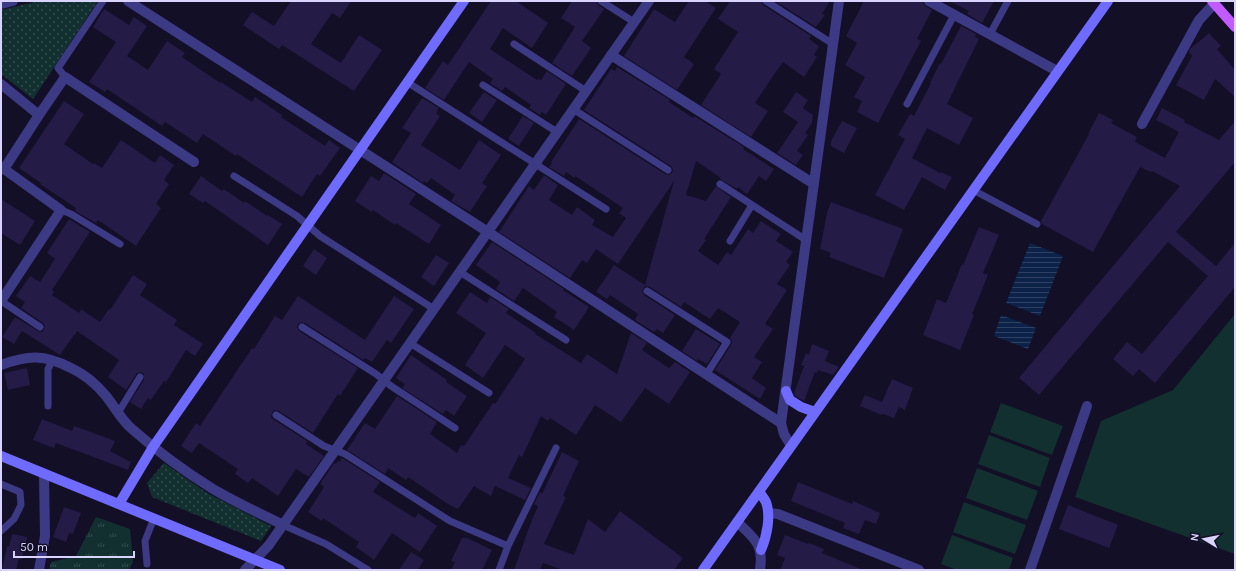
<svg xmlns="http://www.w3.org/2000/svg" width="1236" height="571" viewBox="0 0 1236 571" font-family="Karla,sans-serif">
<defs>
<pattern id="grass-tufts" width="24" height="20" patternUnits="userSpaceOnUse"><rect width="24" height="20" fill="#12302f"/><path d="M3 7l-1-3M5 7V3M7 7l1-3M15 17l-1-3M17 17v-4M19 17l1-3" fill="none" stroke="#344d4e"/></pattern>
<pattern id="park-dots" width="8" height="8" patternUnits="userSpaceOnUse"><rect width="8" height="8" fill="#12302f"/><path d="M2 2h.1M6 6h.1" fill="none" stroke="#344d4e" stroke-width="1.8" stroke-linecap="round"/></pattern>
<pattern id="water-rules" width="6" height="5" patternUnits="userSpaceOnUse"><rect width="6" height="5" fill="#0c2248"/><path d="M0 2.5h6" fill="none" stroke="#2f4163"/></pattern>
</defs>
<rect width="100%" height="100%" fill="#130f26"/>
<path fill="url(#grass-tufts)" d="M96 517 130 529 133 562 129 570H49L51 562 76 556Z"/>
<path fill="url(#park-dots)" d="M39 1H98L33 99 1 74V10Z
M164 463 207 493 271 526 261 541 152 497 147 483Z"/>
<path fill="#12302f" d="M1235 314V554L1075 497 1101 421 1173 390Z
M1001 403 1063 426 1052 455 990 432Z
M989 435 1050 458 1040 487 978 464Z
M977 468 1038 491 1027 520 966 498Z
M964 502 1026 525 1015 554 953 532Z
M952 535 1013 558 1009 570H957L941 564Z"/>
<path fill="url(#water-rules)" d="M1030 243 1063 256 1040 316 1006 303Z
M1001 315 1036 328 1028 349 994 336Z"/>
<path fill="#241b47" d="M291 1H351L340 18 332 13 311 44 341 63 359 35 382 50 354 91 282 45 279 49 243 25 252 12 274 26Z
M491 1H516L548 23 532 48 503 28 490 49 537 80 538 79 541 80 547 71 566 84 546 115 542 112 540 115 529 108 531 105 505 87 502 91 490 83 493 79 469 62 444 100 425 88 443 61 448 65Z
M572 1H596L598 5 604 9 582 41 591 48 572 76 552 63 575 27 561 18Z
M689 1H705L716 8 684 57 694 64 677 90 624 56 654 9 675 22Z
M730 1H761L763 5 811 36 809 39 819 46 814 55 817 57 804 77 783 62 775 73 755 103 768 111 751 137 701 105 721 74 714 69 738 32 718 19Z
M775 1H830L822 14 825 15 816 27Z
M864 1H923L924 5 932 10 917 39 921 41 878 123 857 112 862 101 854 97 865 77 845 65 857 43 846 36Z
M949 1H994L982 23 967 14 969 11Z
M104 9 129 25 134 17 147 26 127 56 148 70 167 41 185 53 182 57 220 83 221 82 252 102 255 97 282 115 281 117 325 146 329 140 340 148 320 176 317 174 302 197 237 154 236 156 203 134 197 143 165 122 162 126 107 89 105 92 89 82 116 42 93 27Z
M961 26 976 34 975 37 979 39 947 104 973 118 959 145 927 128 912 158 940 173 941 172 952 177 945 190 922 177 904 210 875 195 905 139 898 135 910 114 914 116 931 83H930L940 63 941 64Z
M1209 33 1221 46 1217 49 1235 70V97L1215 79 1204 100 1176 85 1192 56 1189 52 1190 49Z
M617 67 670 100 669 102 693 118 694 116 744 147 743 149 774 169 766 181 759 176 747 194 738 187 737 189 720 179 721 178 696 161 686 195 706 201 716 186 731 197 704 239 706 240 698 251 718 265 727 252 731 255 748 229 753 233 761 221 781 234 776 241 793 252 786 262 790 265 777 284 787 290 765 324 773 329 754 357 762 362 752 378 766 388 760 399 715 370 731 345 732 342 730 338 740 322 718 308 710 319 684 302 681 307 650 287 645 286 642 290 644 295 675 315 663 333 657 329 654 332 635 320 638 314 610 295 607 299 596 292 614 265 645 285 674 181 618 264 596 249 587 263 582 260 570 278 499 232 529 186 534 190 544 175 558 185 549 200 572 215 577 207 595 220 592 225 613 237 626 218 619 213 623 208 575 176V178L566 172 564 176 549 167 552 163 551 162 579 119 665 174 668 175 672 173 673 170 671 166 584 110 611 69 615 71Z
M484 92 497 100 482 122 469 113Z
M796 92 808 100 803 108 813 115 812 123 805 133 808 135 797 151 803 155 796 165 777 153 798 122 783 112Z
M422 98 439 108 436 113 440 116 421 145 460 170 479 140 501 155 482 183 487 186 470 212 451 201 455 195 431 178 427 183 424 181 423 183 392 162 411 133 402 128Z
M64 101 84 114 64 144 93 164 94 163 102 168 121 140 155 163 160 155 174 165 164 180 169 184 156 204 161 208 136 246 98 220 96 223 75 211 76 208 40 184 41 183 19 168Z
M1162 108 1185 120 1179 132 1156 120Z
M1099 113 1113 120 1111 123 1137 137 1135 142 1165 158 1184 122 1219 140 1235 121V162L1176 232 1216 266 1235 243V287L1155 383 1139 369 1133 376 1113 359 1127 342 1142 354 1208 276 1168 242 1039 395 1019 378 1180 186 1152 171 1151 172 1140 167 1093 252 1042 224 1041 221 1089 134H1088Z
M523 116 534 123 519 146 508 139Z
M842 121 857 128 844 153 831 146V141Z
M384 173 416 194 409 204 441 225 429 244 396 223 395 225 373 210 372 212 355 201 371 176 379 181Z
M201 176 222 191 224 189 244 203 245 201 267 216 268 215 282 224 268 245 205 201 203 203 189 194Z
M1 199 35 221 20 245 1 233Z
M831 202 903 229 884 278 829 257 831 253 820 249 827 213Z
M69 219 90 232 52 290 54 292 52 295 79 313 81 309 100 322 109 309 110 310 133 275 147 284 140 295 177 320 174 325 203 344 195 356 186 350 166 382 164 381 151 400 148 398 141 409 130 402 144 380V374L141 372 137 373 126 390 108 377 119 360 77 331 75 335H74L60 355 22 331 14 344 2 337 15 317 38 331 42 332 44 329 45 325 43 323 21 308 25 302 16 296 30 276 40 282 55 259 47 253Z
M979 227 999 235 983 273 988 275 972 314 974 315 960 350 923 335 937 299 946 303 962 264 963 265Z
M492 242 564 289 563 290 589 307 574 330 554 317 557 312 523 288 514 301 496 289 500 282 476 265Z
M314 249 327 258 316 275 303 266Z
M436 255 449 263 434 286 421 277Z
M470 292 487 303 490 297 509 309 506 313 536 333 535 334 581 363 587 354 617 374 631 333 647 343 642 350 669 368 675 362 690 372 669 404 645 388 621 422 595 405 576 435 550 418 548 421 541 416 522 457 519 455 508 478 531 488 525 500 495 486 491 496 474 486 458 509 448 504 408 477 406 480 388 468 385 474 347 450 365 423 375 429 397 396 437 422 430 434 457 453 461 445 464 446 493 403 495 404 525 359 505 345 483 378 465 365 486 333 456 313Z
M298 296 365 340 394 296 414 309 391 343 387 340 372 362 365 358 363 360 305 323 302 322 298 324 297 327 299 331 358 368 340 396 338 394 313 433 279 411 274 410 272 413 271 417 273 419 307 441 306 444 324 456 309 477 296 469 278 496 252 478 248 483 235 474 238 469 199 443 192 453 181 446 196 423 200 426 252 348 254 349 275 316 282 320Z
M696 329 720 344 707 364 698 359 697 361 682 351Z
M812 344 829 351 825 361 839 367 833 375 818 370 817 373 815 372 804 401 795 396 794 393 804 366 801 365 806 353 809 355Z
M411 355 447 380 446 382 467 396 454 416 446 410 443 414 402 388 405 384 396 378Z
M27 368 30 385 8 390 4 373Z
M892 379 913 388 905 410 899 407 894 418 883 414 882 415 860 406 865 395 882 402Z
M42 419 72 431 74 426 115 441 110 451 131 462 128 470 56 443 54 448 33 440Z
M562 452 579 461 563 496 566 497 544 544 574 555 588 519 605 532 620 511 683 558 674 570H563L543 563 540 570H514L530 525 538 506 534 504 540 492 542 494Z
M342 458 380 482 373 492 415 518 418 513 437 526 420 552 392 533 374 560 356 547 359 542 323 518 322 521 308 512 324 487 320 484 334 463 336 464 338 461 339 462Z
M798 482 852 504 853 501 880 513 876 524 865 520 859 534 843 528 845 523 791 501Z
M1068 505 1118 525 1109 548 1059 529Z
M64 507 81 513 73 534 69 533 66 542 53 537Z
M12 534 27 537 22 559H19L16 570H2L7 546H9Z
M785 535 808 544 809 543 824 549 822 553 863 570H780L785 558 777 555Z
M462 538H467L492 550 482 570H451L455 562 451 561Z
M411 552 424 560 418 570H399Z"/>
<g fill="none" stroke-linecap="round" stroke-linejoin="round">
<path stroke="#3d3a85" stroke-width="7" d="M601 1 634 22
M766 1 833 44
M990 34 1008 1
M514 44 586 91
M65 77 58 68 103 1
M407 82 606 209
M483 85 557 132
M907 104 954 15
M573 109 668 170
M234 176 297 216 320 236 434 309
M720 184 806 240
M973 190 1037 224
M61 210 71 214 120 244
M730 241 752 205
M460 272 566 340
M647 291 727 342 706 375
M1 301 40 327
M302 327 376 374 391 386 455 428
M410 343 489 393
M48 406V369L53 360
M118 413 140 377
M276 415 324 446 345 454 450 521 508 546
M1 484 20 492 21 505 14 519 1 531
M283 525 326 544 368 570
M147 564 145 541 154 518
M499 570 508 546 556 448"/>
<path stroke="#3d3a85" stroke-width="10" d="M128 1 488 232 781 423
M929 1 1057 71
M1 4 13 1
M611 55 814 184
M1 84 39 115 4 169 61 210 1 301
M39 115 65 77 194 162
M1142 124 1199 20 1214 4
M1 365C28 355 44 354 71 368 84 374 97 385 106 396 115 407 121 420 132 429 157 451 184 471 213 489 235 502 259 513 283 525
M791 446 784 434 781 423 839 1
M769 513 778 514 919 570
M737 522C754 538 764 544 760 570
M39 570 45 536 44 474
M245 570 269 545 649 1
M1030 570 1087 406"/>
<path stroke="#6f6bff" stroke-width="10" d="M786 391 790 400 801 407 815 412
M1 456 280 570
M759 491C761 495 764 498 766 502 771 516 767 536 761 550
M119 504 153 447 464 1
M703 570 1108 1"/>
<path stroke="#c25bff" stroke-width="10" d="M1212 1 1235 27"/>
</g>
<rect width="1236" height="571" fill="none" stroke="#d9d4ff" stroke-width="4"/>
<g transform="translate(1204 539) rotate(280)" stroke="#130f26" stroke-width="3" paint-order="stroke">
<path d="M0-3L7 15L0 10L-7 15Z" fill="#d9d4ff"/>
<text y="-6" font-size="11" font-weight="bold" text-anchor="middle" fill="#d9d4ff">N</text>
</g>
<path d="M14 551v6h120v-6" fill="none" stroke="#d9d4ff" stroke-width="2"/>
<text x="20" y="551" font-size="12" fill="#d9d4ff" stroke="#130f26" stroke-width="3" paint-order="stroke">50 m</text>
</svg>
